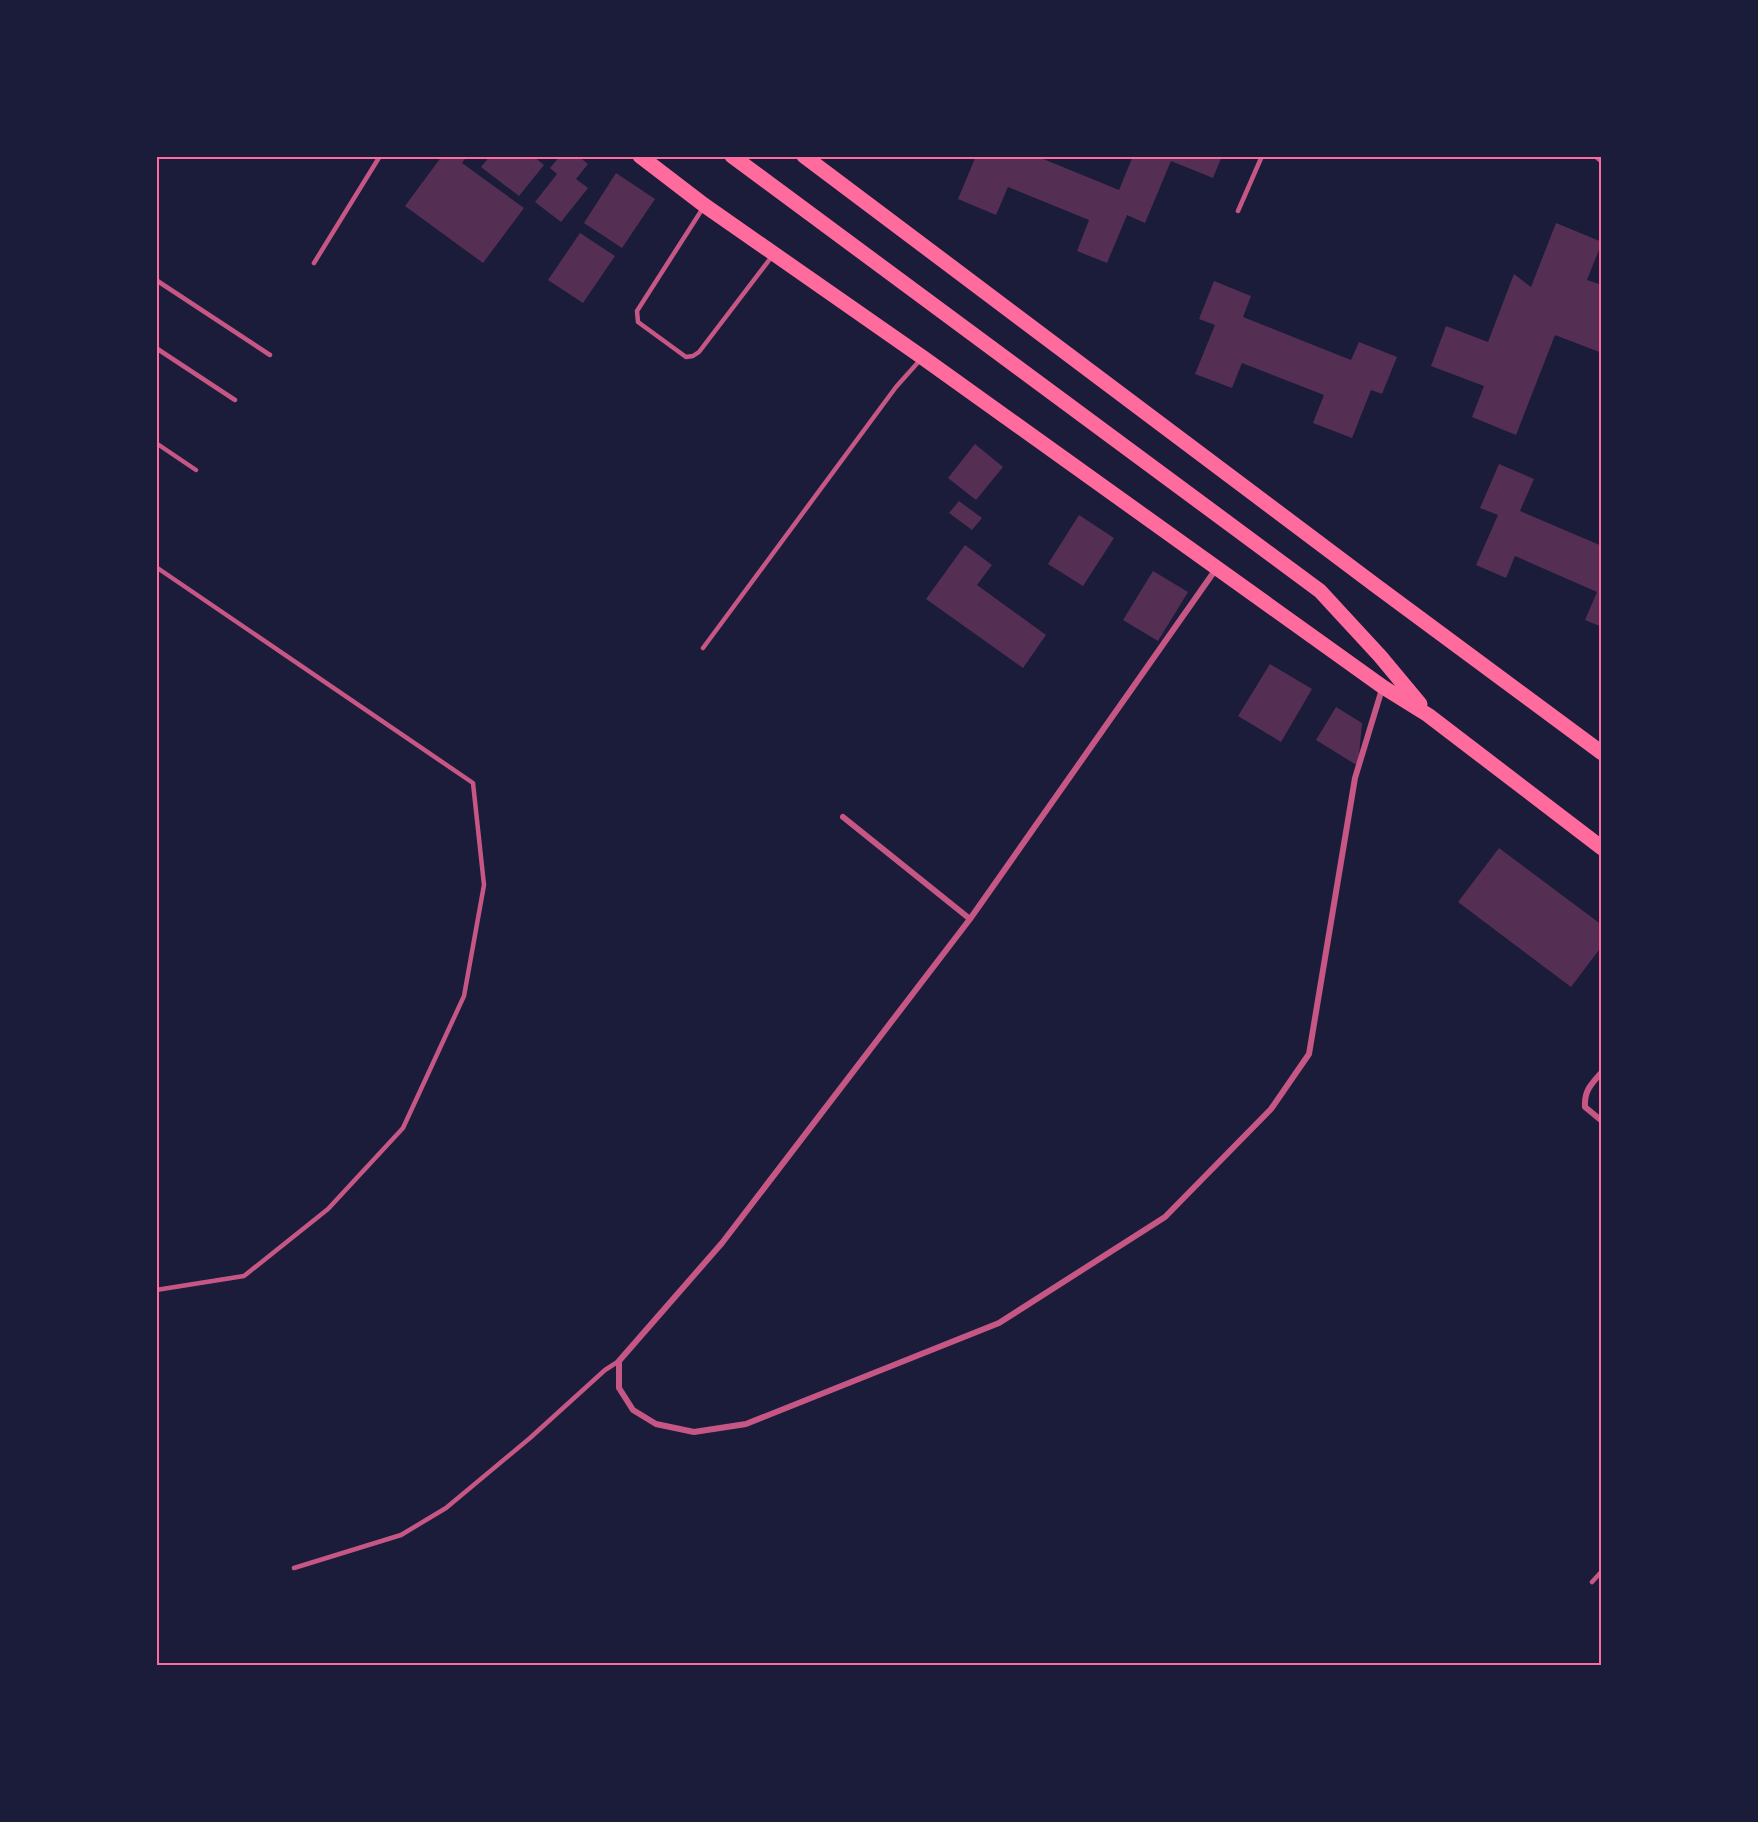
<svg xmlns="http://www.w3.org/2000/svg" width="1758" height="1822" viewBox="0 0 1758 1822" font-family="Bitter,serif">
<rect width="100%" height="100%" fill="#1b1b3a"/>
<path fill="#542f53" d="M442 156H467L462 163 524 208 483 263 405 206Z
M490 156H533L544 165 519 196 481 167Z
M560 156H578L588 164 576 179 588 188 561 222 535 202 557 174 550 168Z
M976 156H1036L1119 190 1133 156H1222L1213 178 1171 161 1145 223 1127 215 1107 263 1077 251 1089 220 1008 187 996 215 958 199Z
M616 173 655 199 622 248 584 223Z
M1556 223 1602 242 1587 280 1602 285V353L1555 335 1516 435 1472 417 1484 386 1431 366 1446 326 1488 342 1514 274 1531 287Z
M580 233 615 256 583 303 548 280Z
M1214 281 1251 296 1243 317 1351 360 1359 342 1397 357 1382 394 1371 390 1352 438 1313 423 1324 395 1242 363 1232 388 1195 374 1215 325 1199 319Z
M975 444 1003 467 976 500 948 478Z
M1499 464 1534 479 1520 511 1602 546V627L1585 620 1597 592 1515 556 1506 578 1476 565 1498 515 1480 508Z
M959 501 982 518 972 530 949 513Z
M1079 515 1114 538 1083 586 1048 564Z
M965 545 992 565 977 585 1046 635 1023 668 926 599Z
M1153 571 1188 592 1158 641 1123 620Z
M1270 664 1312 689 1281 742 1238 716Z
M1336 707 1362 723 1358 766 1316 740Z
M1499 848 1602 925V946L1571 987 1458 902Z"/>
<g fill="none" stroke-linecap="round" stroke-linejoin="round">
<path stroke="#c65784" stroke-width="4.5" d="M703 208 637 311 638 322 686 357 693 356 699 352 773 255
M1238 211 1262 156
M314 263 380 156
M156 280 270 355
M156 348 235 400
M156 443 196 470
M156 567 473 783 484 885 464 996 403 1128 328 1209 244 1276 156 1290
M703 648 896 387 921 359
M294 1568 401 1535 446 1508 530 1438 605 1370 619 1361
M1592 1582 1602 1571"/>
<path stroke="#c65784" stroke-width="6" d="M1596 156 1602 161
M1216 569 970 919 722 1243 619 1361V1388L633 1410 656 1424 694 1432 746 1424 999 1323 1165 1217 1271 1109 1309 1054 1355 778 1382 689
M843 817 970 919
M1602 1072C1591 1084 1584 1091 1585 1107L1602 1121"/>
<path stroke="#ff6b9d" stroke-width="15" d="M640 156 704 205 922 357 1383 687 1428 715 1602 848
M732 156 1320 591 1380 656 1420 704
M804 156 1375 585 1602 753"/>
</g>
<rect width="1758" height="1822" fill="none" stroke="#1b1b3a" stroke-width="315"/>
<rect x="158" y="158" width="1442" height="1506" fill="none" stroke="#ff6b9d" stroke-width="2"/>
</svg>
